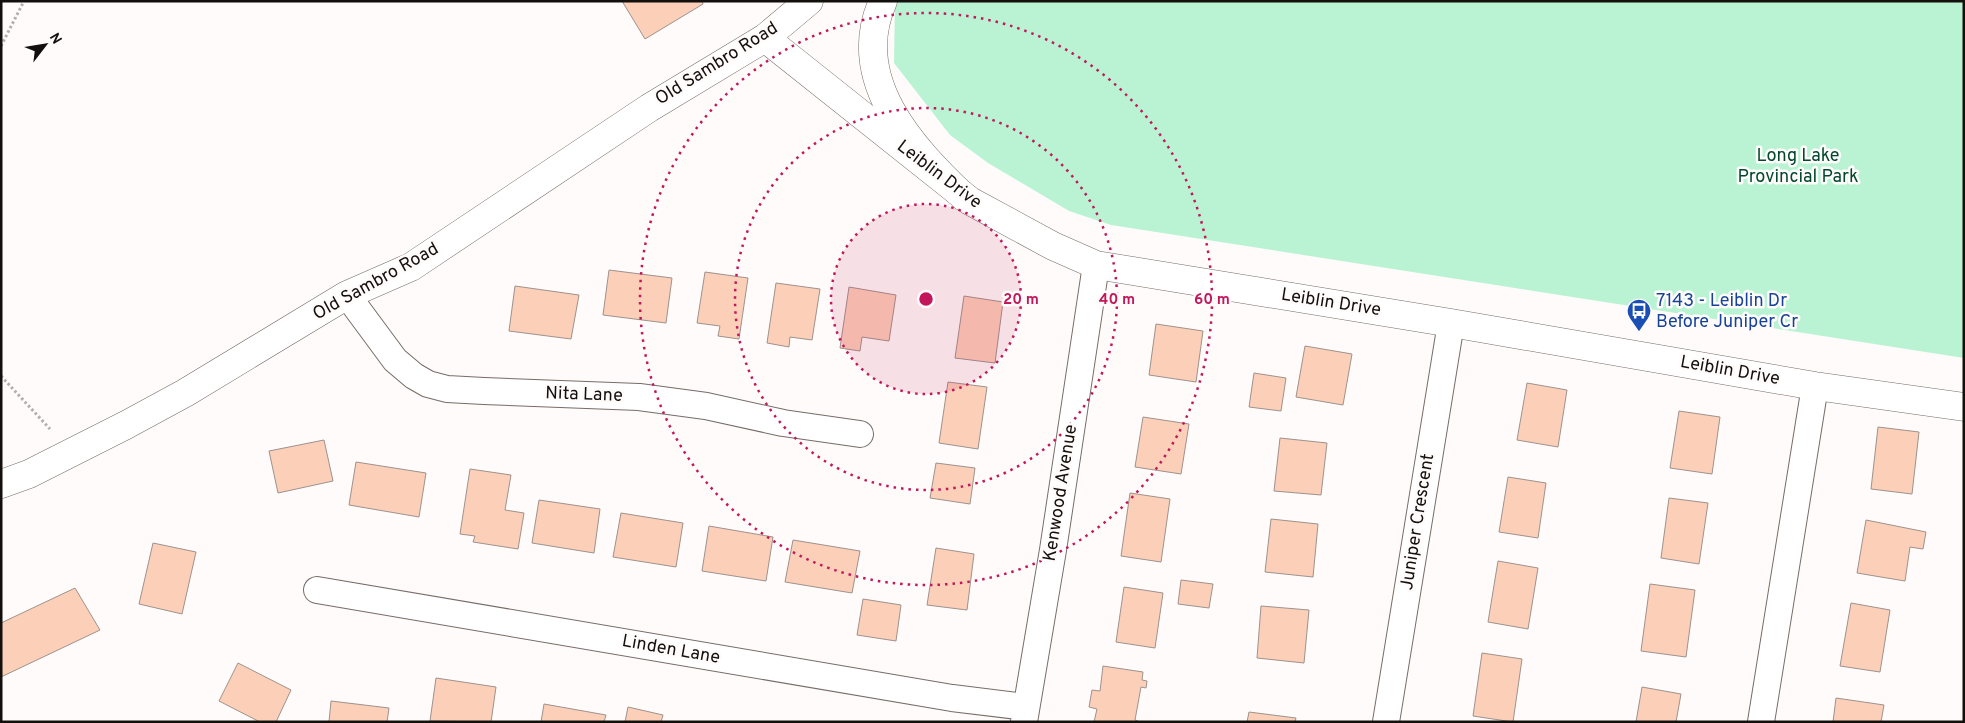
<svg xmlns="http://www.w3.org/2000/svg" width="1965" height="723" viewBox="0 0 1965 723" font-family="Overpass,sans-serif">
<rect width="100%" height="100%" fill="#fefbfa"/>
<path fill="#baf3d4" d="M895 1H1964V358L1111 225 1069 211 988 163 950 135 894 63Z"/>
<path fill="#fccfb9" stroke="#9e928c" d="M622 1H702L703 4 645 39Z
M609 270 672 278 666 323 603 315Z
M705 272 748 278 739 339 718 336 720 326 697 323Z
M776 283 820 289 812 340 790 337 789 347 767 343Z
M515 286 579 295 571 339 509 331Z
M849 287 896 295 889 341 862 337 860 351 840 348Z
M964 296 1003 302 995 363 955 358Z
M1156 324 1203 331 1196 382 1149 375Z
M1305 346 1352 354 1343 405 1296 397Z
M1254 373 1286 378 1281 411 1249 407Z
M948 382 987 387 978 449 939 443Z
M1527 383 1567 390 1558 447 1517 440Z
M1679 411 1720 417 1712 474 1670 468Z
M1143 417 1189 424 1181 474 1135 467Z
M1878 427 1919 432 1912 494 1871 489Z
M1280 438 1327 443 1321 495 1274 491Z
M324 440 333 481 278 493 269 451Z
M356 462 426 473 419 517 349 505Z
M936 463 975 468 970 504 930 498Z
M470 469 511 475 505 510 524 513 518 549 473 542 475 536 460 534Z
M1508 477 1546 483 1538 538 1499 532Z
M1130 493 1170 499 1161 562 1121 556Z
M1669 498 1708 503 1699 564 1661 558Z
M539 500 600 509 594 553 532 543Z
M621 513 683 523 676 567 613 557Z
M1271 519 1318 524 1313 577 1265 572Z
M1866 520 1926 532 1923 549 1910 547 1905 581 1857 573Z
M709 526 773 537 766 581 702 571Z
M793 540 860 551 852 593 785 582Z
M153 543 196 552 182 614 139 604Z
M936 548 974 554 967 610 927 605Z
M1498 561 1538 568 1528 629 1488 622Z
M1181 580 1213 584 1209 608 1178 604Z
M1650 584 1695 590 1686 657 1641 651Z
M1124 587 1163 593 1155 648 1116 642Z
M75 588 100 630 1 677V623Z
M863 599 901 605 896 641 857 635Z
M1851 603 1890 610 1880 672 1840 666Z
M1261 606 1309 610 1304 663 1257 658Z
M1482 653 1522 659 1513 722 1473 716Z
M238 663 291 690 276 722H260L219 701Z
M1103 666 1143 672 1142 680 1147 681 1146 688 1141 687 1135 720 1140 722H1094L1097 709 1089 707 1092 690 1100 691Z
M436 678 496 687 491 722 430 721Z
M1642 687 1681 694 1676 722H1636Z
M1836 698 1884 705 1881 722H1833Z
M331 701 389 708 387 722H329Z
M544 704 606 715 604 722H541Z
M628 707 663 715 661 722H625Z
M1249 712 1296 718 1295 722H1247Z"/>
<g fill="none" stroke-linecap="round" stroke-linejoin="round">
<defs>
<path id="minor" d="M347 295 395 360 414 376 428 384 447 389 484 391 639 397 706 406 783 423 860 434
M317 590 952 698 1026 707
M1024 722 1053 550 1096 265
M1386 722 1451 323
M1761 722 1815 386"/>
<path id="tertiary" d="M765 38 970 201 1053 246 1096 265 1451 323 1815 386 1964 407"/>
<path id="secondary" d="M883 1C848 79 911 147 964 197
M1 484 29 474 126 425 185 393 347 295 411 267 649 108 765 38 809 1"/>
</defs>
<use href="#minor" stroke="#776c67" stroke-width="28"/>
<use href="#tertiary" stroke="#776c67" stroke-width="29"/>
<use href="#secondary" stroke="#776c67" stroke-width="29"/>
<path stroke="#b1aead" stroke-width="3" stroke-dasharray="2.5 2.5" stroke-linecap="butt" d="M1 46 24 1
M1 376 50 429"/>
<use href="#minor" stroke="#fff" stroke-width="26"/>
<use href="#tertiary" stroke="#fff" stroke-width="28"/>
<use href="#secondary" stroke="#fff" stroke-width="28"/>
</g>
<circle cx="926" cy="299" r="95" fill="#c2185b" fill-opacity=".12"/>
<g fill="none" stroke="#c2185b" stroke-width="2.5" stroke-dasharray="2.5 5">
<circle cx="926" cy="299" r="95"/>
<circle cx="926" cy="299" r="191"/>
<circle cx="926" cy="299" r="286"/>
</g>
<defs>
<symbol id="bus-pin" viewBox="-11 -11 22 30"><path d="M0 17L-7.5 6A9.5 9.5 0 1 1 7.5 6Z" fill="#1a4fb4" stroke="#fefbfa"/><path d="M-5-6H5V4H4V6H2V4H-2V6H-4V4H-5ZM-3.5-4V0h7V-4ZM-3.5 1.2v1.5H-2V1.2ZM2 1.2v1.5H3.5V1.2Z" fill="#fff"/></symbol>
</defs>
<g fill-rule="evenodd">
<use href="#bus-pin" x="1625" y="297" width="28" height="38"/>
</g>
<g text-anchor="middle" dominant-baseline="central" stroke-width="5" stroke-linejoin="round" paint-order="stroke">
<g font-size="18" fill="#130f0d" stroke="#fefbfa">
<text transform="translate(717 64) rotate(-32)">Old Sambro Road</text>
<text transform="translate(939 175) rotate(37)">Leiblin Drive</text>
<text transform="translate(376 282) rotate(-29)">Old Sambro Road</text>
<text transform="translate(1331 303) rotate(9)">Leiblin Drive</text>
<text transform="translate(1730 371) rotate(10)">Leiblin Drive</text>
<text transform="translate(584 395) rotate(2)">Nita Lane</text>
<text transform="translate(1061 493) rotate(-81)">Kenwood Avenue</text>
<text transform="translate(1418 522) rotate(-81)">Juniper Crescent</text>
<text transform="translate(671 650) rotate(10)">Linden Lane</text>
</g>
<g font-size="18" fill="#02472e" stroke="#fefbfa">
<text x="1798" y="156">Long Lake<tspan x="1798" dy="21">Provincial Park</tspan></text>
</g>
<g font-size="18" fill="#164399" stroke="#fefbfa" text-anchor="start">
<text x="1656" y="301">7143 - Leiblin Dr<tspan x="1656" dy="21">Before Juniper Cr</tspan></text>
</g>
</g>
<circle cx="926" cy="299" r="8" fill="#c2185b" stroke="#fefbfa" stroke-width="2.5"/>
<g font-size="15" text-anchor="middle" font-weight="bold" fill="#c2185b" stroke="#fefbfa" stroke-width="5" stroke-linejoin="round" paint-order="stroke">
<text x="1021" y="304">20 m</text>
<text x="1117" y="304">40 m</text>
<text x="1212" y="304">60 m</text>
</g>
<rect width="1965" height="723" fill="none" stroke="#130f0d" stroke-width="5"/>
<g transform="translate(45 45) rotate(59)" stroke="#fefbfa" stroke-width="4" paint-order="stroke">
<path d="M0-4L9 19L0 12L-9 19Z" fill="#130f0d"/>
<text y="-8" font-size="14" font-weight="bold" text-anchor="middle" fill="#130f0d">N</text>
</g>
</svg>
